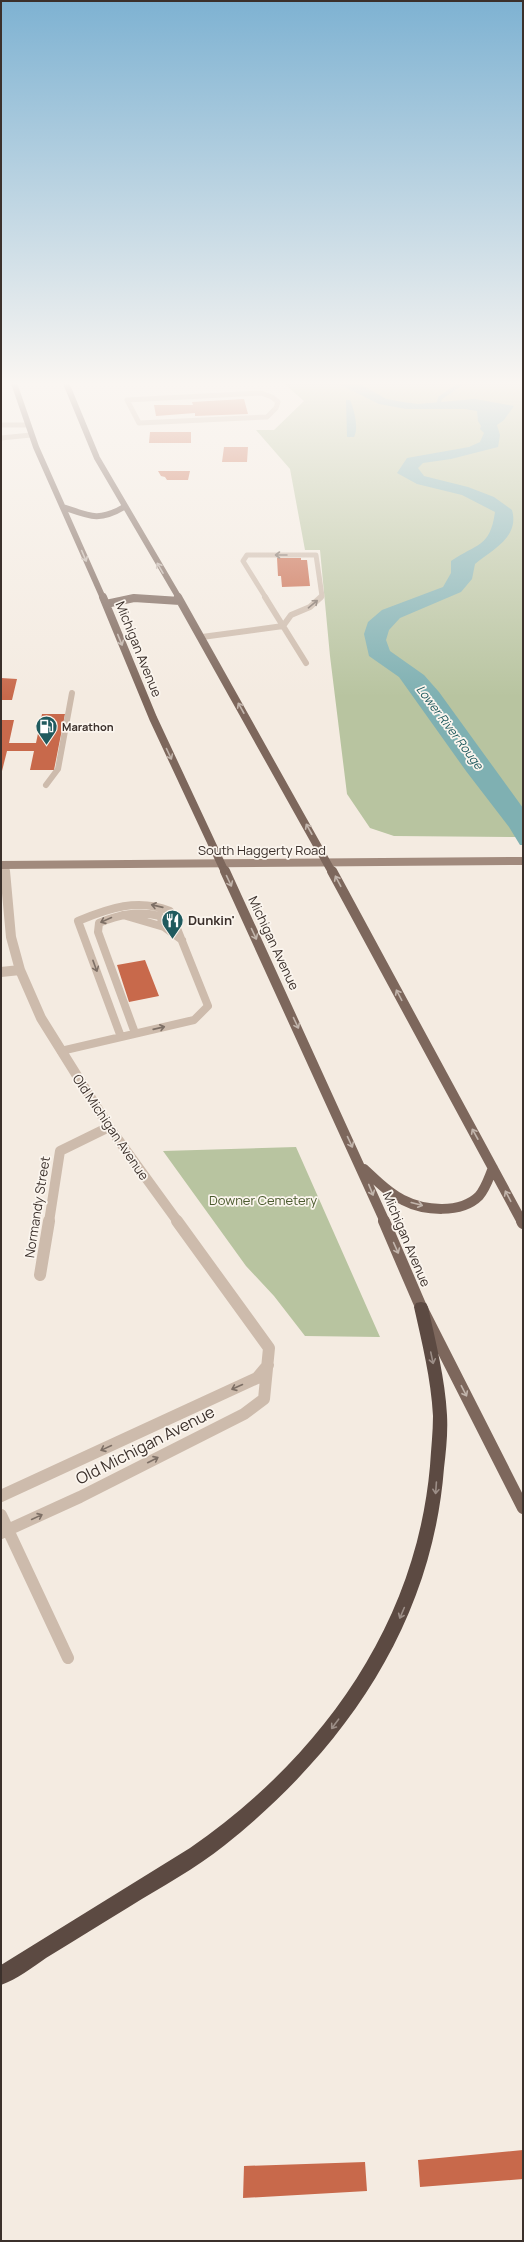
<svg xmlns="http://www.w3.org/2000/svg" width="524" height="2242" viewBox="0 0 524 2242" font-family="Manrope,sans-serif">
<rect width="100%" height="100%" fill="#f4ebe1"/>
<path fill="#b8c4a0" d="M283 383H523V837L394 836 370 828 347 794 330 656 320 550H305L290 469 256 430H274L304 401Z
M296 1147 380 1337 305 1336 274 1296 246 1266 163 1151Z"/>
<path fill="#7fb0b2" d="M337 383H359L386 399 403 402 418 404 475 399 514 406 504 420 497 425 500 435 498 447 451 459 423 463 418 468 424 476 468 487 494 497 512 510C520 538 491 550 475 564L472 579 461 592 400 618 389 630 386 640 390 651 424 675 439 692 523 808V845H520L509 827 466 771 399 677 369 656 364 634 368 622 382 610 443 587 451 573V561C477 543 490 548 495 512L462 495 417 484 397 473 407 458 469 447 480 442 484 433 480 429 481 426 478 421 477 411 465 409H406L379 404Z
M346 400H350C354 409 359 428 354 437H347Z"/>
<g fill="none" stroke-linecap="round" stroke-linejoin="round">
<path stroke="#7fb0b2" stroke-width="4" d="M438 406 440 398 462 383"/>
</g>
<path fill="#c8694b" d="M244 399 248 414 195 416V413L156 416 154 405H193L192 402Z
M150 432H191V443H149Z
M224 447H248L247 462H222Z
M158 471H190L188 480H167L165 477 161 476Z
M277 558H301V560H307L310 586 282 587 281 576H278Z
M1 678 17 679 12 700H1Z
M42 714H65L54 770H30L34 751H7L1 775V720H14L9 743H36Z
M145 960 159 996 129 1002 117 965Z
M523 2150V2179L420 2187 418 2160Z
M365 2162 367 2191 243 2198 244 2166Z"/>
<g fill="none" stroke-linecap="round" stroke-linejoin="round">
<path stroke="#cdbbac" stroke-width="5" d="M261 393 272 397 278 402 276 408 267 417 139 423 127 400Z
M1 425H28
M1 438 31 435
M266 598 243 561 247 555H316L322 596 320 598"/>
<path stroke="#cdbbac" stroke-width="6" d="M265 597 283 626
M283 626 306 663
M283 626 291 615 310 607 321 597
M202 637 283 626
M46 785 58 769 72 693"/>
<path stroke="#cdbbac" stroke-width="8" d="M123 915 164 927 182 940
M135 1033 98 932 99 923C120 914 137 911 160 916L164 927
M61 1051 194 1020 208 1006 170 911C138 898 109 908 78 921L121 1037"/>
<path stroke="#cdbbac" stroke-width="8" d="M4 865 5 872"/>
<path stroke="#cdbbac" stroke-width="10" d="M5 871 11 937 20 970 41 1018 109 1127 178 1222
M1 972 20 970
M49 1222 60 1151 109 1127"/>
<path stroke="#cdbbac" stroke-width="12" d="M40 1275 49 1221
M1 1496 257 1378 268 1365
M1 1515 68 1658
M1 1533 80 1497 244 1414 264 1399 269 1348 177 1221"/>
<path stroke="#a18a7d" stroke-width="8" d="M1 865 523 861"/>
<path stroke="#7d675c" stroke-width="6" d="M14 383 36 447 103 598
M66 383 97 458 179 598
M63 507C89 516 99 522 124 507"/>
<path stroke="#7d675c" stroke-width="8" d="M103 597 153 718 225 872
M178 597 332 872
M106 604 134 598 180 601"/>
<path stroke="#7d675c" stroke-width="10" d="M225 871 385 1222
M332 871 522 1222
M364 1169C376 1180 388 1193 403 1200 424 1211 461 1214 479 1196 486 1188 489 1177 493 1168"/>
<path stroke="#7d675c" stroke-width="12" d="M384 1221 421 1307 523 1508
M522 1221 523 1223"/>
<path fill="#5c4a42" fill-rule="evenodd" d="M421 1302 426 1303 428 1307C436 1343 445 1379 447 1415 448 1433 446 1451 444 1468 432 1624 344 1750 225 1845 195 1869 161 1887 129 1907 101 1924 74 1941 46 1958 32 1968 17 1979 1 1985V1965L190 1848C320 1758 416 1626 430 1466 431 1449 433 1432 433 1416 431 1379 422 1343 414 1307L416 1303Z"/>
</g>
<defs><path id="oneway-shaft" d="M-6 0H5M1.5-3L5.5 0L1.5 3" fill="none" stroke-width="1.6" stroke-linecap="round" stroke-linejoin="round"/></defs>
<g stroke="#7d6f65">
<use href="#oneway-shaft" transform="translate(281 555) rotate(-180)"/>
<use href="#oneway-shaft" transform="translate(313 604) rotate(-40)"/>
<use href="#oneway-shaft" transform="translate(157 906) rotate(-167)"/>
<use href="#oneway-shaft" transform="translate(106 920) rotate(156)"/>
<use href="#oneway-shaft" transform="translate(95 966) rotate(70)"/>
<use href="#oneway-shaft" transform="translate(159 1028) rotate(-13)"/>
<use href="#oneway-shaft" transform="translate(237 1387) rotate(156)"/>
<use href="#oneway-shaft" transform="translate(106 1448) rotate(155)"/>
<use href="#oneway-shaft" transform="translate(153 1460) rotate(-27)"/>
<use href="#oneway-shaft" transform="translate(37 1517) rotate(-25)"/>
</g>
<g stroke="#c2b5ac">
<use href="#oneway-shaft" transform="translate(84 556) rotate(67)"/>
<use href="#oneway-shaft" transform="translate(160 568) rotate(-120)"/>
<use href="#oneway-shaft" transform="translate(120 640) rotate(68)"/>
<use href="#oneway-shaft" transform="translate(241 708) rotate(-119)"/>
<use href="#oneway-shaft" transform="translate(169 754) rotate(65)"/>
<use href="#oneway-shaft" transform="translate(309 829) rotate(-119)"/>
<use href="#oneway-shaft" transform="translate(229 881) rotate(65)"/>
<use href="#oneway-shaft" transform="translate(338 881) rotate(-118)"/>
<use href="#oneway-shaft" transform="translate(254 934) rotate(65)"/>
<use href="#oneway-shaft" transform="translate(399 995) rotate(-118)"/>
<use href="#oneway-shaft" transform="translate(296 1023) rotate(65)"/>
<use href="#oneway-shaft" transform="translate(475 1134) rotate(-119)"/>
<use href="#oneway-shaft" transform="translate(350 1142) rotate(65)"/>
<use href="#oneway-shaft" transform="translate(371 1190) rotate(68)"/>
<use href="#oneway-shaft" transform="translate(508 1196) rotate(-118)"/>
<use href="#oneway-shaft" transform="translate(417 1204) rotate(15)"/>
<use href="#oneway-shaft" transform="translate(396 1248) rotate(66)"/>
<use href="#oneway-shaft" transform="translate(464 1391) rotate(63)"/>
</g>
<g stroke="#9c8e87">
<use href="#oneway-shaft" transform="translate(432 1358) rotate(78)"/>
<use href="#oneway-shaft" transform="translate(436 1488) rotate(94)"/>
<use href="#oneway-shaft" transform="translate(402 1613) rotate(113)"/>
<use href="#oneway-shaft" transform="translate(335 1724) rotate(127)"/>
</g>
<linearGradient id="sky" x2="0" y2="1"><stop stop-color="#7eb2d2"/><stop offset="0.55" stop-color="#faf6f2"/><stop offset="1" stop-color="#faf6f2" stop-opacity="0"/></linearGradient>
<rect width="524" height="697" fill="url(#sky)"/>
<defs>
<symbol id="fuel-pin" viewBox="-11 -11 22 30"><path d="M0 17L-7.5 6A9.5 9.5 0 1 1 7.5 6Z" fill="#1f5a5e" stroke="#fbf5ee"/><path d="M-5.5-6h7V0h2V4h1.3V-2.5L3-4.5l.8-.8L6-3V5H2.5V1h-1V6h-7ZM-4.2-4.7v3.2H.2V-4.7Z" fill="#fff"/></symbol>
<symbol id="restaurant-pin" viewBox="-11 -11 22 30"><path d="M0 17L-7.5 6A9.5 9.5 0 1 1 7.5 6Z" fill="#1f5a5e" stroke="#fbf5ee"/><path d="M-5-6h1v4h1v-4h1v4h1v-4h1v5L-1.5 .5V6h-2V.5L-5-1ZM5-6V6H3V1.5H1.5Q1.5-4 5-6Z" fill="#fff"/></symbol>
</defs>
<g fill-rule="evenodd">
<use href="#fuel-pin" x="34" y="714" width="25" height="34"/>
<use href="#restaurant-pin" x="160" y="908" width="25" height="34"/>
</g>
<g text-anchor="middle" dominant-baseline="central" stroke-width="3.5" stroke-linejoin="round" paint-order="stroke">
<g font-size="11" font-weight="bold" fill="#3b302b" stroke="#fbf5ee" text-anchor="start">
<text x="62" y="726">Marathon</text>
</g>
<g font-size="12" font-style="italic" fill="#1f5a5e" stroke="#fbf5ee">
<text transform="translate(450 727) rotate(53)">Lower River Rouge</text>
</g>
<g font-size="13" fill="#3b302b" stroke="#fbf5ee">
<text transform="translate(139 649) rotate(68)">Michigan Avenue</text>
<text x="262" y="850">South Haggerty Road</text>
<text transform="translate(274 943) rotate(65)">Michigan Avenue</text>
<text transform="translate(111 1127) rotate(56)">Old Michigan Avenue</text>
<text transform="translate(37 1207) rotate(-81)">Normandy Street</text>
<text transform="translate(407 1239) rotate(67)">Michigan Avenue</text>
</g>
<g font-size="13" font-weight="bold" fill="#3b302b" stroke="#fbf5ee" text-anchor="start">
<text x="188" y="920">Dunkin'</text>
</g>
<g font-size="13" fill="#4a5a2e" stroke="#fbf5ee">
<text x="263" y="1200">Downer Cemetery</text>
</g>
<g font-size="16" fill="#3b302b" stroke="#fbf5ee">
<text transform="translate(145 1445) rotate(-27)">Old Michigan Avenue</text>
</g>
</g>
<rect width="524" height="2242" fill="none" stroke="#3b302b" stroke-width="4"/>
</svg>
